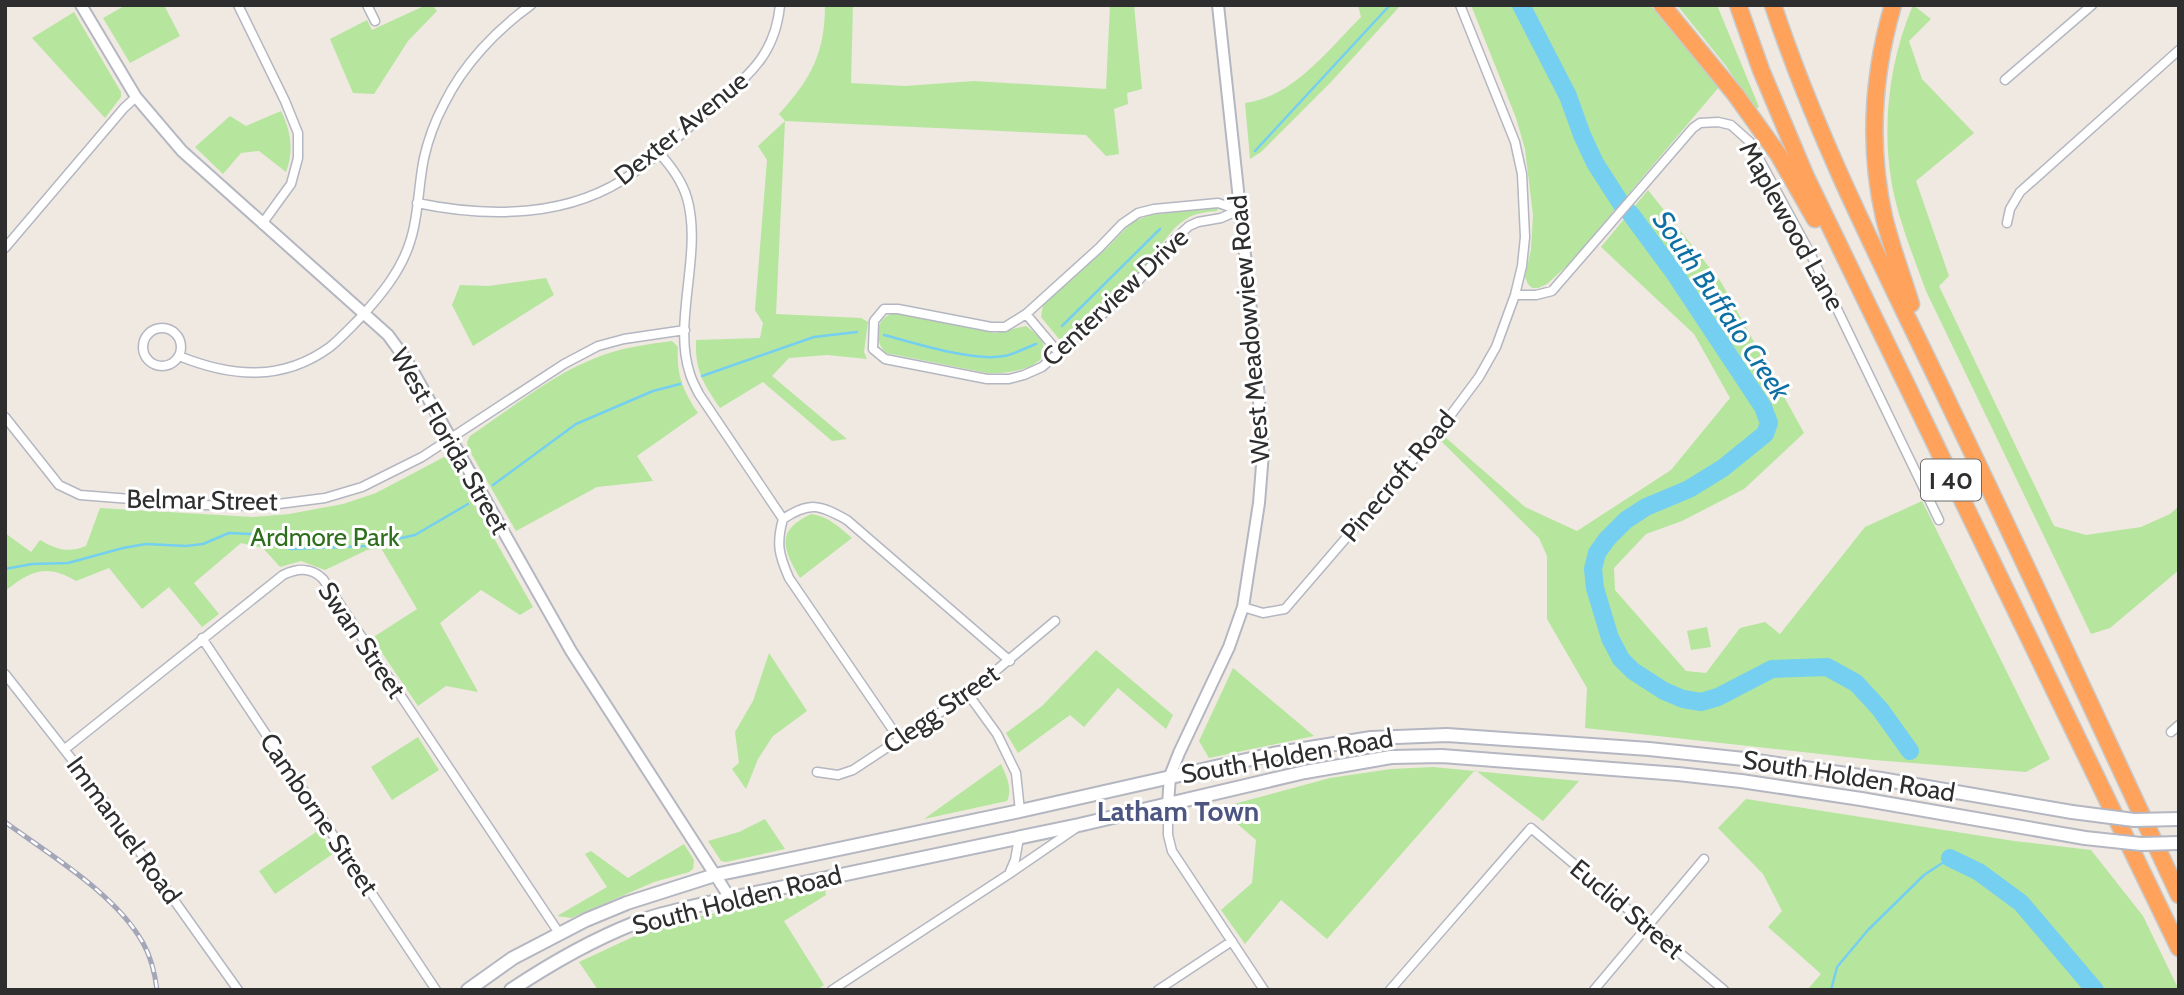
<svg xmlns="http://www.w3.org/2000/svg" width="2184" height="995" viewBox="0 0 2184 995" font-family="Cabin,sans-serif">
<rect width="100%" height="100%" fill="#efe9e1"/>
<path fill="#b6e59e" d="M126 5H164L180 36 130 63 103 18Z
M426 5H432L437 11 408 41 374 94 353 93 330 39 367 20 372 30Z
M825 5H853L851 83 905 86 974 81 1106 89 1110 5H1134L1142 89 1127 93 1128 104 1114 109 1119 154 1106 156 1086 135 785 121 776 314 861 318 868 322 864 352 867 359 827 355 789 358 772 376 847 439 832 441 763 382 720 408C703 383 695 371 696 340L760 338 763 323 755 310 767 160 758 146 785 121 779 114C811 79 825 53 825 5Z
M1358 5H1401L1331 82 1261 152 1250 159 1245 103C1293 97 1328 50 1361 17Z
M1471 5H1650L1719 87 1571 262 1547 284 1538 288H1532L1528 284 1525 277 1531 249 1533 215 1525 149 1516 118Z
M1677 5H1717L1759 107 1755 109 1726 66Z
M1913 5 1931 19 1909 41 1922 79 1974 133 1916 181 1949 276 1939 286 2054 526 2086 535 2141 527 2170 514 2179 506V570L2110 628 2091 634 1926 291C1913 255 1897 217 1891 179 1882 121 1890 59 1913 5Z
M74 12 121 92V97L105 118 32 38Z
M281 111C291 131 294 151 286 172L259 151 241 153 223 174 195 147 230 116 246 126Z
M1648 190 1721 282 1804 433 1744 489 1682 521 1646 534 1614 568 1615 590 1686 671 1706 673 1740 628 1765 622 1780 634 1865 527 1922 501 2050 759 2026 772 1874 760 1585 728 1587 688 1547 619V556L1539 538 1441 441 1445 437 1525 507 1577 531 1671 470 1730 398 1694 334 1601 247Z
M1218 207 1217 211C1206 212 1195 213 1186 219 1167 231 1159 252 1144 268 1121 294 1093 315 1067 338L1059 339 1041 317 1043 305 1107 248 1132 222 1150 215Z
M546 278 554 295 473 346 452 305 460 285 488 286Z
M894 313 995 333 1026 326C1073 359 1020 375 987 373L886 353C873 340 875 318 894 313Z
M672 341 678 347C676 374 683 391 698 413L637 456 653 481 597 487 516 531 468 448 467 442 470 436C512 408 555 372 603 355 626 347 649 344 672 341Z
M444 457 449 459 533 607 520 615 481 590 440 623 478 692 446 686 418 706 372 638 417 609 381 548 367 550 325 570 301 561 280 567 263 548 241 543 194 583 219 614 202 627 169 587 142 609 109 568 76 581C46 563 30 571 5 591V533L31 552 40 540C57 550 68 553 86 546L100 508 253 517 289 514 343 504 376 493Z
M811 514C828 516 839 527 852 538L800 578C783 549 775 531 811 514Z
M1707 627 1711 647 1691 650 1687 631Z
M1096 650 1173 715 1166 729 1118 688 1084 727 1070 715 1018 753 1006 733 1042 706Z
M769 653 807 711 773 736 758 759 746 789 732 769 739 763 735 732 753 701Z
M1233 668 1314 736 1209 758 1199 741Z
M418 737 439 770 392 800 371 767Z
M1001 764C1006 775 1013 789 1007 801L924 819Z
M1433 767 1579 781 1543 821 1475 770 1327 939 1281 900 1245 944 1221 910 1252 883 1256 840 1219 808 1330 778 1391 769Z
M1746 799 2014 841 2091 850 2143 916 2179 990H1807L1821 974 1768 927 1782 911 1763 874 1718 828Z
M765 819 785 849 726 862 721 861 708 841 739 832Z
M319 830 334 853 275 894 259 871Z
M684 844 694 860 693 869 689 872 654 882 571 918 557 916 607 887 585 854 591 851 628 878Z
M825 890 826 895 784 921 824 985 817 990H598L579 962 637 935 692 918Z"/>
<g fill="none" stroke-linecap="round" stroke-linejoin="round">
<path stroke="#75cff0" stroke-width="2.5" d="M1255 151 1390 5
M1062 326 1160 229
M884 335C915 343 973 362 1004 356 1015 354 1025 348 1036 344
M702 376 814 337 857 332
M493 485 576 424 653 391 680 384
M5 569 32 564 68 563 123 548 146 544 186 546 203 544 229 533 251 534 291 549 366 546 415 535 468 504
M1831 990 1837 967 1868 930 1924 875 1950 858"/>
<path stroke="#75cff0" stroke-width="18" d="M1521 5 1568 96 1582 135 1595 163 1622 205
M1630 213 1675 274 1763 407 1769 423 1765 434 1723 468 1689 489 1646 507 1626 520 1607 539 1597 553 1593 569 1595 588 1610 638 1621 659 1633 671 1664 691 1683 699 1701 702 1718 697 1772 669 1827 667 1856 683 1880 709 1910 751
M1950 858 1979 872 2021 903 2095 990"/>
<defs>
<path id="minor" d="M238 5 285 101 298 133V158L291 184 262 224
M367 5 375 21
M2005 80 2092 5
M659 153C671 166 682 181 687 198 703 253 672 322 690 374 692 381 696 388 699 394L783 519
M417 203C489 218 571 218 633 173 661 154 685 130 711 108 747 76 775 57 780 5
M1218 203 1239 210 1221 218 1198 222 1189 226 1175 239 1129 291 1042 367 1024 375 1009 379H987L885 359 873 349 874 321 884 309H898L991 327H1005L1026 314 1099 248 1122 224 1138 213 1154 209Z
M2007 223 2010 209 2020 192 2179 50
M5 248 124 108 136 97
M1515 295H1536L1552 291 1693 128 1700 123 1718 122 1731 125 1750 142 1810 253 1939 520
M1026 314 1058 352
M143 347a19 19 0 1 1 38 0a19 19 0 1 1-38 0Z
M179 356C231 377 282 382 330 347 341 338 351 327 361 317 381 295 401 271 410 242 419 216 418 186 424 158 428 140 435 121 444 104 463 65 496 30 531 5
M5 417 59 485 80 495 206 505 263 506 325 498 362 487 422 457 564 364 598 346 624 339 685 330
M783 519C810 501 820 505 847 520L1010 661
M783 519C776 544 779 555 789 578L899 739
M1243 607 1263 613 1285 609 1444 424 1479 377 1496 347 1515 295 1522 266 1525 237 1522 174 1515 142 1460 5
M202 638 436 990
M5 674 92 785 238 990
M968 694 997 734 1016 773 1020 811
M2171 732 2179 725
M65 749 283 575C298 568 311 567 323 579L559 933
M817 772 838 775 853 770 968 694 1055 621
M1168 805V835L1172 851 1264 990
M1009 874 1076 828
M832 990 1009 874 1015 860 1019 838
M1158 990 1232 941
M1390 990 1531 828 1724 990
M1594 990 1704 859"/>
<path id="tertiary" d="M81 5 136 97 182 151 388 335 407 361 571 651 730 898
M1168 805 1170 776 1179 753 1229 647 1243 607 1259 503 1263 453 1255 348 1218 5"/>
<path id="secondary" d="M468 990 513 958 586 920 627 903 715 875 1020 811 1273 754 1371 738 1447 735 1649 749 1744 759 1881 779 2072 812
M511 990C550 964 592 940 635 923 657 914 680 910 703 904L1079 825 1305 772 1391 757 1442 756 1678 774 1741 781 1861 799 2085 838"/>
<path id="motorway" d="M1662 5 1735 94 1778 154 1815 219
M1738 5 1761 70 1806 177 2179 948
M1773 5C1819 144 1887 274 1950 406 2028 568 2103 732 2179 895
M1893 5C1873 74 1868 146 1884 217 1891 246 1902 275 1911 304"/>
</defs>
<use href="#minor" stroke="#b4b7c1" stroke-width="11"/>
<use href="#tertiary" stroke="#b4b7c1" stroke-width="14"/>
<use href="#secondary" stroke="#b4b7c1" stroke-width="16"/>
<use href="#motorway" stroke="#c9c9c9" stroke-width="19"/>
<use href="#minor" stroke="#fff" stroke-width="8"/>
<use href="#tertiary" stroke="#fff" stroke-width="10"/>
<use href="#secondary" stroke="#fff" stroke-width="12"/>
<use href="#motorway" stroke="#ffa35c" stroke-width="16"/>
<defs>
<path id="rail" d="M5 822C50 855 116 894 143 943 151 957 155 974 157 990"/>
</defs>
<use href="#rail" stroke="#a3a6b8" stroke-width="5"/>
<use href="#rail" stroke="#fff" stroke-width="2.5" stroke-dasharray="8" stroke-linecap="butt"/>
<defs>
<path id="secondary-bridge" d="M2072 812 2134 820 2179 819
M2085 838 2141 844 2179 843"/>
</defs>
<use href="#secondary-bridge" stroke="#b4b7c1" stroke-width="16" stroke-linecap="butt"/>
<use href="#secondary-bridge" stroke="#fff" stroke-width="12"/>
</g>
<g text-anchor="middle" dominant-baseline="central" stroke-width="6" stroke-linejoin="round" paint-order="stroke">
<rect fill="#fff" stroke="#6d6d6d" stroke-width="2" x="1921" y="459.5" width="60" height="41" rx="5"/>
<g font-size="24" font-weight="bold" fill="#2e2e2e">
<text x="1951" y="480">I 40</text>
</g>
<g font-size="26" fill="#2e2e2e" stroke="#fff">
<text transform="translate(681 128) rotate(-39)">Dexter Avenue</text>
<text transform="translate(1792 226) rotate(61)">Maplewood Lane</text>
<text transform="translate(1115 297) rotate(-43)">Centerview Drive</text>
<text transform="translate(1249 329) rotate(-95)">West Meadowview Road</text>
<text transform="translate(450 441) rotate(60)">West Florida Street</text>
<text transform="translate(1398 476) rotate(-50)">Pinecroft Road</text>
<text transform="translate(202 500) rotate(1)">Belmar Street</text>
<text transform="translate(362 640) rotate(56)">Swan Street</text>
<text transform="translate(941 709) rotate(-35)">Clegg Street</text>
<text transform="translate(1287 756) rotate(-10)">South Holden Road</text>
<text transform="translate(1849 776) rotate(9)">South Holden Road</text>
<text transform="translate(319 814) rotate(56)">Camborne Street</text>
<text transform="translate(124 830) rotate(54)">Immanuel Road</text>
<text transform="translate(737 900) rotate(-14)">South Holden Road</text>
<text transform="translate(1627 909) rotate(40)">Euclid Street</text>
</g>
<g font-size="26" fill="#2c6e1b" stroke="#fff">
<text x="325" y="537">Ardmore Park</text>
</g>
<g font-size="28" font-style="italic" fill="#0d6fa3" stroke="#fff">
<text transform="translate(1722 305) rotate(56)">South Buffalo Creek</text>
</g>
<g font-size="28" font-weight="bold" fill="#4d5680" stroke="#fff">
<text x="1178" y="811">Latham Town</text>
</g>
</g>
<rect width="2184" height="995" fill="none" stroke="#2e2e2e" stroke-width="14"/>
</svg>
